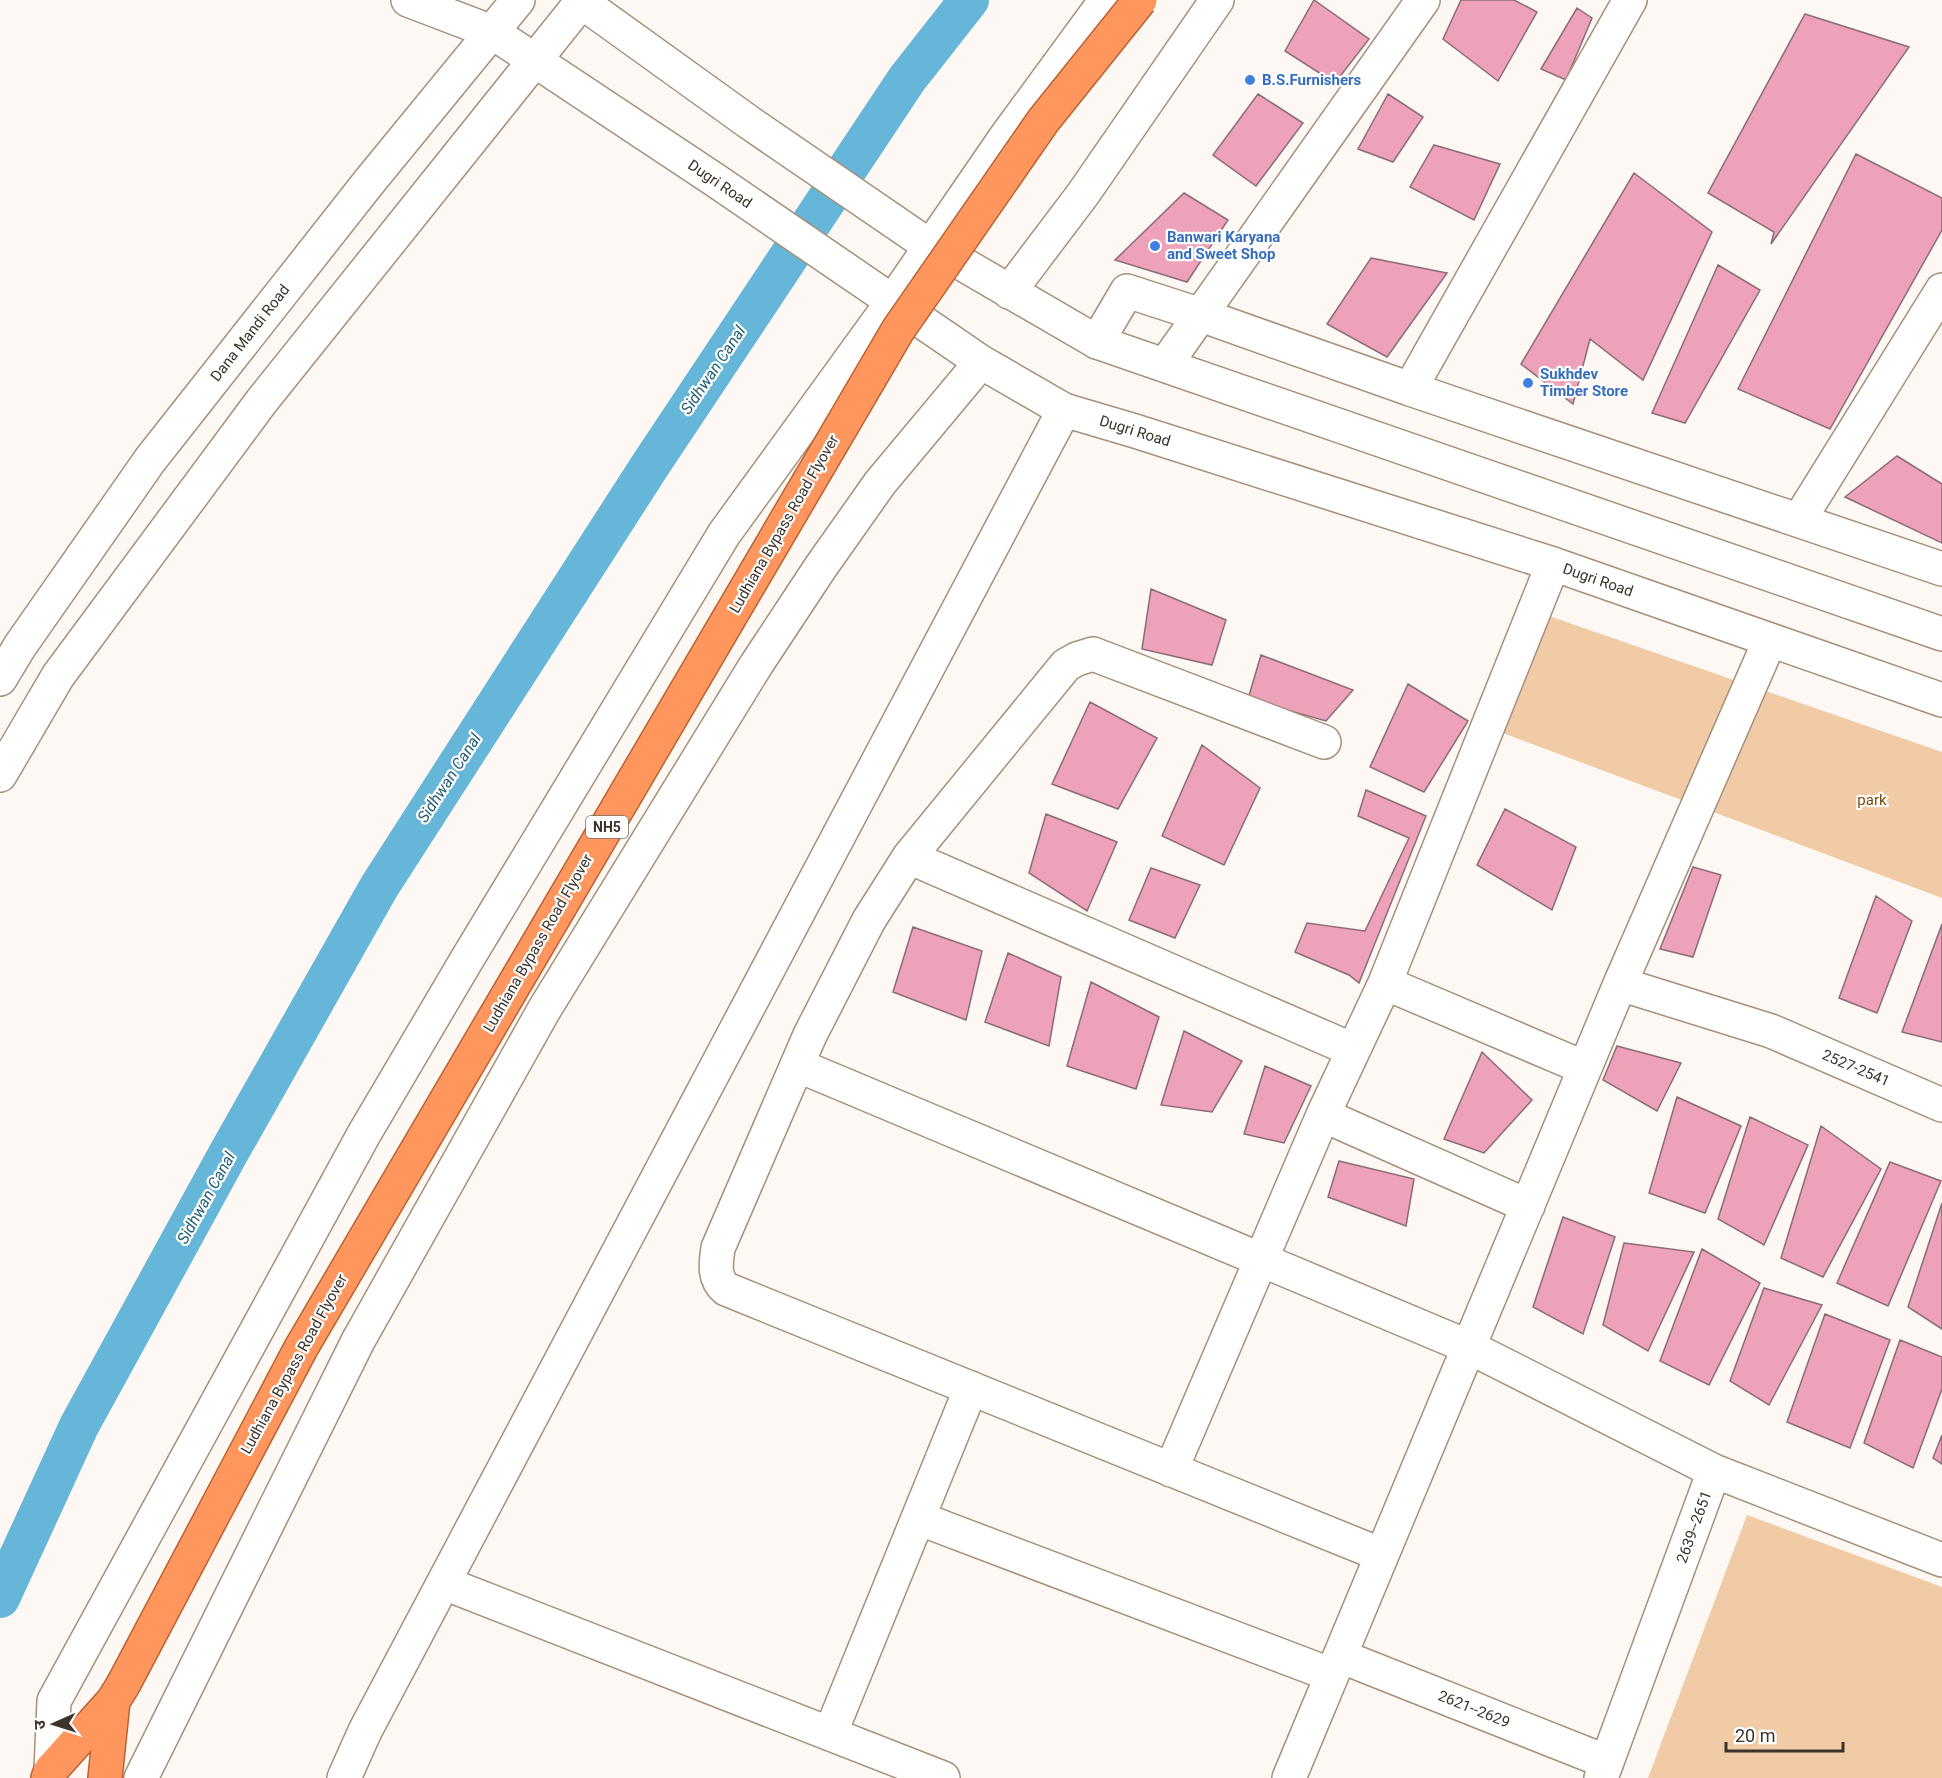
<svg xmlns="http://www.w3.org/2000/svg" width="1942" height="1778" viewBox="0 0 1942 1778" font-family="Roboto,'Noto Sans Devanagari',sans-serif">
<rect width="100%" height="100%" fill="#fdf8f3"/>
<path fill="#f0cba6" d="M1546 615 1942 752V898L1503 733Z
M1747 1515 1942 1587V1778H1648Z"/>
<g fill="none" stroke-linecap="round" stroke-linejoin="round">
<path stroke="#65b6d8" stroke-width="40" d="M0 1598 79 1426 228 1154 379 887 649 467 907 79 969 0"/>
</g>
<path fill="#eda2ba" stroke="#8b6c75" stroke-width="1.5" d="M1314 0 1369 39 1335 83 1285 51Z
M1461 0H1514L1537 12 1498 81 1443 39Z
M1577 8 1592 18 1566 80 1541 69Z
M1805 14 1909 47 1771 244 1774 232 1708 193Z
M1258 94 1303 123 1256 186 1213 155Z
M1388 94 1423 117 1393 162 1358 149Z
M1434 145 1500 164 1474 220 1410 187Z
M1856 154 1942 198V230L1830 429 1738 389Z
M1634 173 1712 232 1643 380 1590 339 1573 404 1521 364Z
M1184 193 1228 220 1187 282 1115 260Z
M1371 258 1447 273 1387 357 1327 324Z
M1718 265 1760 290 1685 423 1652 413Z
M1897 456 1942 484V543L1845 497Z
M1151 589 1226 620 1212 665 1142 649Z
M1261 655 1353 690 1326 721 1248 699Z
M1408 684 1468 721 1424 792 1370 767Z
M1090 702 1157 738 1118 809 1052 784Z
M1202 745 1260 788 1224 865 1162 836Z
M1366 790 1426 816 1359 983 1349 975 1295 952 1307 923 1365 931 1409 838 1358 816Z
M1505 809 1576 847 1552 910 1477 865Z
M1046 814 1117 842 1087 911 1029 873Z
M1693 867 1721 875 1693 957 1660 949Z
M1151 868 1200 885 1175 938 1129 920Z
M1876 896 1912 921 1877 1013 1839 998Z
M1942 924V1042L1902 1032Z
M913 927 982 951 966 1020 893 992Z
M1008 953 1061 977 1049 1046 985 1022Z
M1091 982 1159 1017 1136 1089 1067 1066Z
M1184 1031 1242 1061 1212 1112 1161 1105Z
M1617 1046 1681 1063 1657 1111 1603 1080Z
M1482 1052 1532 1100 1484 1153 1444 1139Z
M1265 1066 1311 1086 1284 1143 1244 1134Z
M1677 1097 1741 1126 1705 1213 1649 1193Z
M1750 1117 1808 1145 1764 1245 1718 1219Z
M1821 1126 1881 1169 1823 1277 1781 1258Z
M1339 1161 1414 1179 1406 1226 1328 1197Z
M1890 1162 1941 1181 1888 1306 1837 1283Z
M1942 1203V1329L1908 1307Z
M1563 1217 1615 1237 1583 1334 1533 1307Z
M1624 1243 1694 1252 1648 1351 1603 1325Z
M1702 1249 1760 1283 1709 1385 1660 1361Z
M1764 1288 1822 1305 1769 1405 1730 1381Z
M1825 1314 1890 1340 1850 1448 1787 1422Z
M1900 1340 1942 1357V1389L1913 1468 1864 1443Z
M1942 1435V1464L1933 1458Z"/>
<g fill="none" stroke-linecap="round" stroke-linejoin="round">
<defs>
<path id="minor" d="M1097 342 1127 291 1201 315 1410 389 1630 0
M1165 365 1423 0
M1410 389 1942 569
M1799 520 1942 290
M1770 640 1620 984 1771 1031 1942 1105
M1324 742 1093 654 1077 659 1066 665 909 857 869 920 810 1035 718 1248C716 1263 713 1278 726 1289L1382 1555
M909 857 1353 1050
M1385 983 1585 1068
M797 1065 1469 1347 1714 1471
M1528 1206 1323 1115 1385 983 1553 564
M1171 1470 1323 1115
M918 1518 1332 1675
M444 1583 943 1778
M1340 1656 1607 1762
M830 1734 971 1388
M344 1778 365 1731 1064 410
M1289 1778 1620 984
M1601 1778 1714 1471 1942 1560"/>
<path id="tertiary" d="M408 0 492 32 715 180 981 362 1064 410 1135 431 1553 564 1942 700
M579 0 750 123 918 238 1097 342 1942 634
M1009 292 1083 194 1217 0
M0 679 20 646 150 460 369 182 518 0
M0 775 58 676 261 402 583 0
M51 1770 54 1701 364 1134 466 961 724 534 893 301 1005 138 1106 0
M141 1778 358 1341 544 1010 756 665 820 568 880 483 981 362"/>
<path id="trunk" d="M48 1778 51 1770 113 1701 123 1685
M105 1778 113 1701"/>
</defs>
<use href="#minor" stroke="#a6907a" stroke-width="36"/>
<use href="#tertiary" stroke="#a6907a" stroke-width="36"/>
<use href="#trunk" stroke="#ba6232" stroke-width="36"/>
<use href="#minor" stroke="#fff" stroke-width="33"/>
<use href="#tertiary" stroke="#fff" stroke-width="33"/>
<use href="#trunk" stroke="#fe965e" stroke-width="33"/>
<defs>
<path id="trunk-bridge" d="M123 1685 301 1348 898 330 1043 121 1140 0"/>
</defs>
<use href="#trunk-bridge" stroke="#ba6232" stroke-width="36" stroke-linecap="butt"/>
<use href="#trunk-bridge" stroke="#fe965e" stroke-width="33"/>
</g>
<g fill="#3f7fe0" stroke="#fff" stroke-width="2">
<circle cx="1250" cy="80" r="6"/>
<circle cx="1155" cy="246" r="6"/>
<circle cx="1528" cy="383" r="6"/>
</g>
<g text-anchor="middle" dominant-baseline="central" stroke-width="4.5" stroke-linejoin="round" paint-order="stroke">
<rect fill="#fff" stroke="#76706a" stroke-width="1.5" x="586" y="816" width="42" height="22" rx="4.5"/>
<g font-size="14" font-weight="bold" fill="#3c332a">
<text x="607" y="827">NH5</text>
</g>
<g font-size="15" font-weight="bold" fill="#366cbe" stroke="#fff" text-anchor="start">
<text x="1262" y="80">B.S.Furnishers</text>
<text x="1167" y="237">Banwari Karyana<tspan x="1167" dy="17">and Sweet Shop</tspan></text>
<text x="1540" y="374">Sukhdev<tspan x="1540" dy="17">Timber Store</tspan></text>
</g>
<g font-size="15" fill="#3c332a" stroke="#fff">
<text transform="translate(720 184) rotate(34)">Dugri Road</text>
<text transform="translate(250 333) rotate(-52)">Dana Mandi Road</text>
<text transform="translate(1135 431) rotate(17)">Dugri Road</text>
<text transform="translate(784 524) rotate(-60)">Ludhiana Bypass Road Flyover</text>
<text transform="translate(1598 580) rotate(19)">Dugri Road</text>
<text transform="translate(538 943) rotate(-60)">Ludhiana Bypass Road Flyover</text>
<text transform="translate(1856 1068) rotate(23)">2527-2541</text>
<text transform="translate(294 1364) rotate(-61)">Ludhiana Bypass Road Flyover</text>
<text transform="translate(1694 1527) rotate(-70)">2639--2651</text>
<text transform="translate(1474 1709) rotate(22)">2621--2629</text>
</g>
<g font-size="15" fill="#7b4b05" stroke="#fff">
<text x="1872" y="800">park</text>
</g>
<g font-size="16" font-style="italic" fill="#1e5e76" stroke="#fff">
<text transform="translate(713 370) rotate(-56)">Sidhwan Canal</text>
<text transform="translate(449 778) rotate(-57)">Sidhwan Canal</text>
<text transform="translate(206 1198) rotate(-61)">Sidhwan Canal</text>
</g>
</g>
<g transform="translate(54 1724) rotate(267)" stroke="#ffffff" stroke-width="4.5" paint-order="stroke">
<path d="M0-4.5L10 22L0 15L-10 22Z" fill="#3c332a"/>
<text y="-9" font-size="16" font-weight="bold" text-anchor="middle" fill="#3c332a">उ</text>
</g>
<path d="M1726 1742v9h117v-9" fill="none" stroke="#3c332a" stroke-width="3"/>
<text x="1735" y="1742" font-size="18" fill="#3c332a" stroke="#ffffff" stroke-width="4.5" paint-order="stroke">20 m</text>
</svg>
